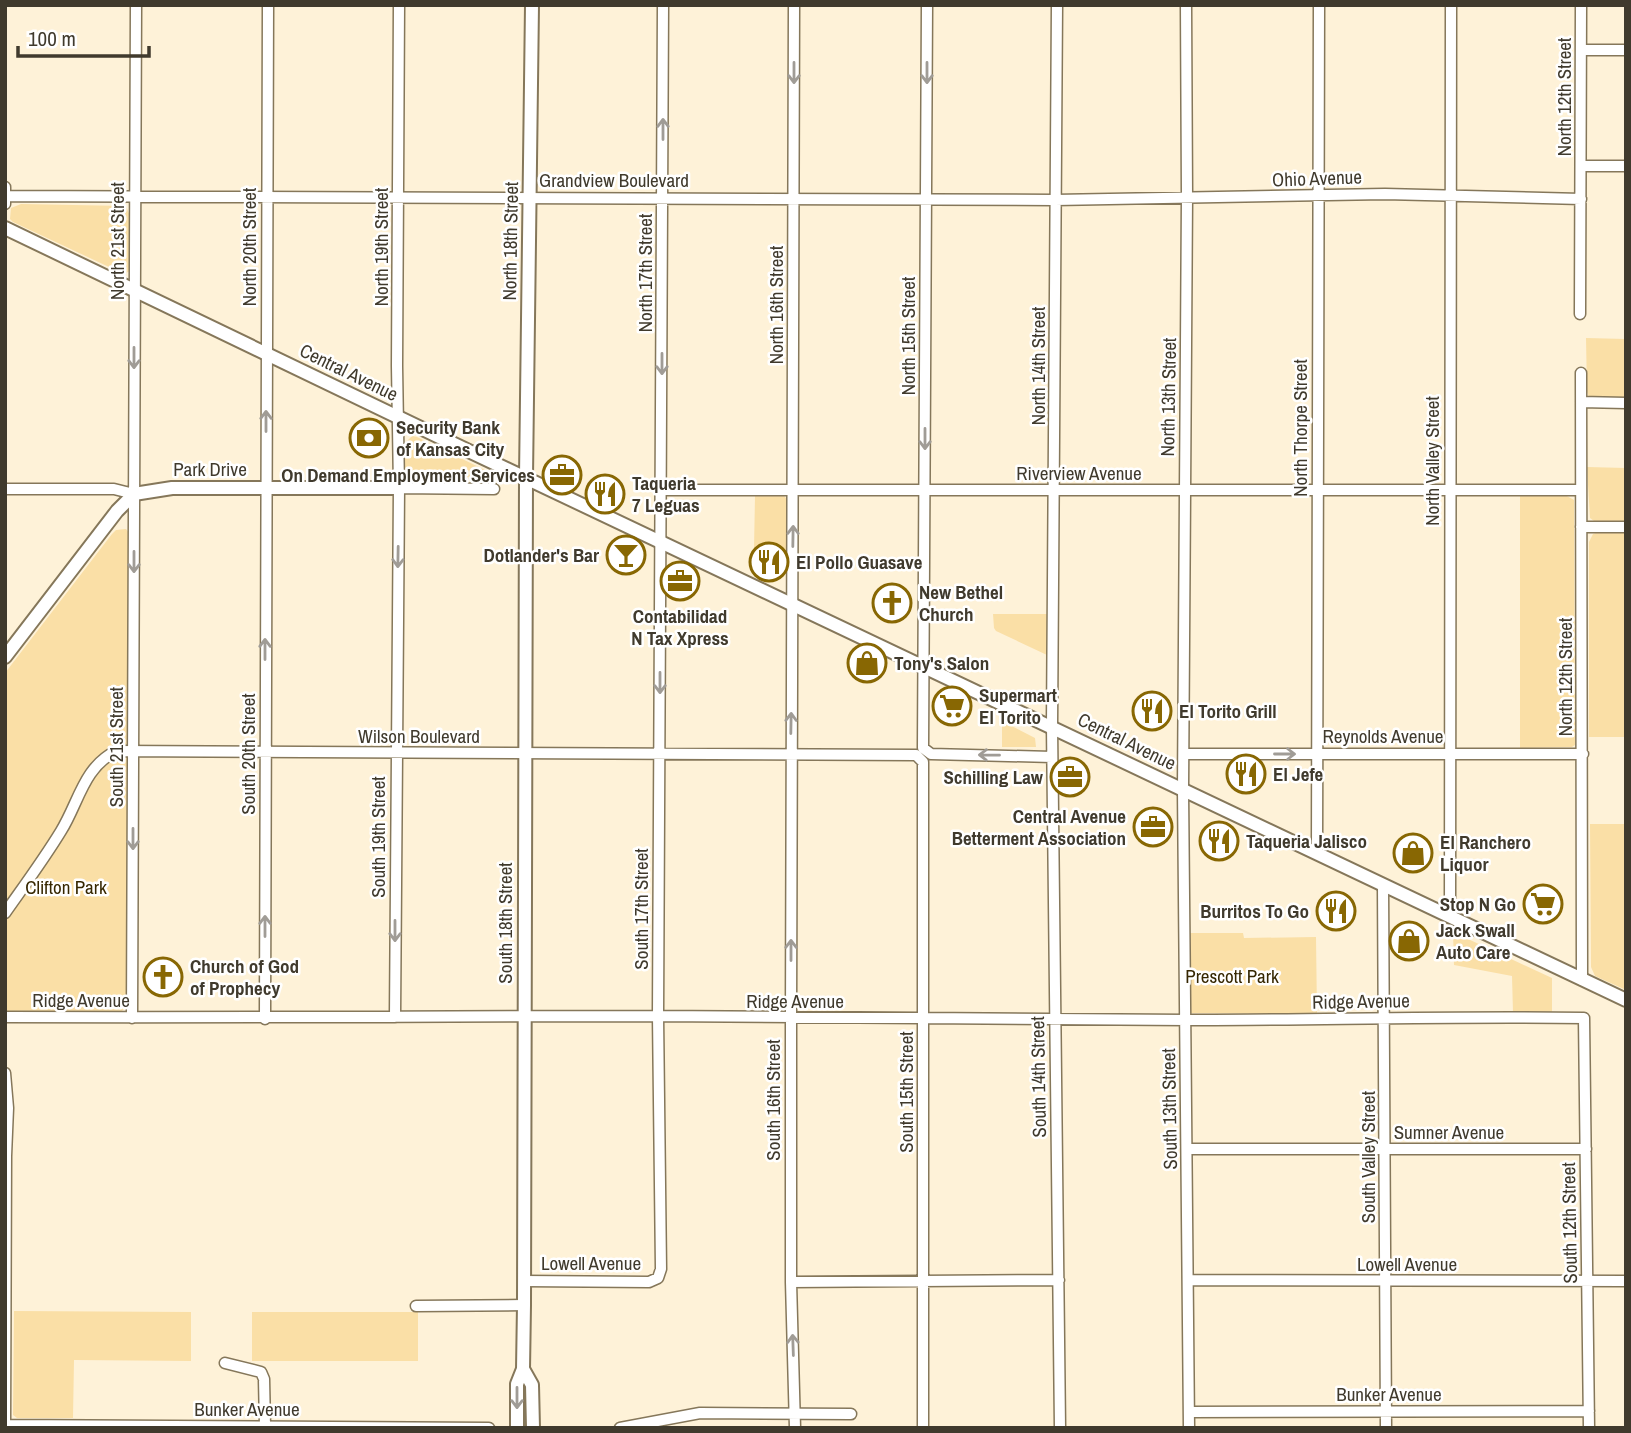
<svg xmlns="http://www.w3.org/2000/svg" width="1631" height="1433" viewBox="0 0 1631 1433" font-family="'Archivo Narrow',sans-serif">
<rect width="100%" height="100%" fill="#fef2d8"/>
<path fill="#fadfa6" d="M21 204 126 206 130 216V271L124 274 13 222 10 219 11 208Z
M1586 338 1626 339V397H1589L1587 392Z
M412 436 417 437 485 470 487 476 413 479 408 477 405 473V443Z
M1587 467 1626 468V522L1594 521 1590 518Z
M1520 495H1565L1574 500 1575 739V745L1572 747 1520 748Z
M755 496H784L787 499V556L754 549Z
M126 529 129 533 127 1005 122 1011 5 1012V673L112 534 116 530Z
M1604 530 1626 531V737H1589V542L1593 534Z
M993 614H1047V655L996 631 994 628Z
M1002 721 1035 738 1036 747H1002Z
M1590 824H1626V990L1595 976 1591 967Z
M1453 932 1552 978V1013H1513L1512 976 1454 965Z
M1190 933H1243L1244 938 1316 937 1317 1014 1190 1013Z
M14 1311 191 1312V1361L74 1360 73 1418H17L13 1415Z
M252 1312H418V1361H252Z"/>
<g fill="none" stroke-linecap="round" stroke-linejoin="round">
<defs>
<path id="minor" d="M794 5 791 1019V1282L795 1428
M927 5 923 748 931 754 1052 757
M1057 5 1052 726 1060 1428
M1186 5 1187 197 1183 790 1189 1428
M1581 50H1626
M1581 166H1626
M5 187V204
M5 196 1055 200 1385 194 1581 199
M1580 314 1581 5
M1581 373 1582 980
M1581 402 1626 403
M399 488 494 489
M5 489H114L134 494
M662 490H1581
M1581 527H1626
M1184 754H1583
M1317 852 1319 5
M1383 885 1386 1428
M5 913C24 886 44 859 61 831 79 802 83 768 116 751L916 755 923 762V1428
M1450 917 1451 5
M5 1017C222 1018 439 1016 656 1016 833 1017 1010 1019 1187 1020 1319 1020 1451 1016 1584 1018L1589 1428
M395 1017 399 488 397 366 399 5
M132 1018 136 5
M265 1019 268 5
M5 1073 8 1108 6 1156 5 1426
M1187 1149H1586
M1188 1280 1626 1281
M524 1281 649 1282 658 1278 661 1269 658 1016 663 5
M791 1282 1059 1280
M416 1306 524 1305
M225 1363 261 1372 264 1379 265 1426
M1189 1412 1589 1411
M6 1425 489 1428
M620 1428 700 1413 851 1414"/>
<path id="major" d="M5 228 454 444 1626 1000
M5 657 117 511 134 494 172 488H399
M523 1369 532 1385 533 1428
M517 1428V1384L523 1369 524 1305 526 477 532 5"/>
</defs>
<use href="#minor" stroke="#85775a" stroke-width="13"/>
<use href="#major" stroke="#85775a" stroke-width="16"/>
<use href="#minor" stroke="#fff" stroke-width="10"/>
<use href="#major" stroke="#fff" stroke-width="12"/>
</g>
<defs><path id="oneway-shaft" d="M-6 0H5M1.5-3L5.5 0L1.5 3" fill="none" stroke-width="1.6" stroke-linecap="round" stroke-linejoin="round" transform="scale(1.75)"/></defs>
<g stroke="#a09c96">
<use href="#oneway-shaft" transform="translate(794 73) rotate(90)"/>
<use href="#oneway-shaft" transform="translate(927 73) rotate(90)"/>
<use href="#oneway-shaft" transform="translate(663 129) rotate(-90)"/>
<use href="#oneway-shaft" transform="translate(134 358) rotate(90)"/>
<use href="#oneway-shaft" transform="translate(662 364) rotate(90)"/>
<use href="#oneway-shaft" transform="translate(266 421) rotate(-90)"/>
<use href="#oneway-shaft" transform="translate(925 439) rotate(90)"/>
<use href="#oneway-shaft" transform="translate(793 536) rotate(-89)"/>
<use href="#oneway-shaft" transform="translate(398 557) rotate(91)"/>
<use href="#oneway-shaft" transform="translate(134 562) rotate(90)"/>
<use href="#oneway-shaft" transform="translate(265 649) rotate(-90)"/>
<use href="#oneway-shaft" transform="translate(660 683) rotate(90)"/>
<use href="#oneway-shaft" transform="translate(791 723) rotate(-89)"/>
<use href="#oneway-shaft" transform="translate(1285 754)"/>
<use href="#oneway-shaft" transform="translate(989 755) rotate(-179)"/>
<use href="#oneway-shaft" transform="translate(133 839) rotate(90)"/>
<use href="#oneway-shaft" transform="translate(265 926) rotate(-90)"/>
<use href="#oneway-shaft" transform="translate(395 931) rotate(90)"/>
<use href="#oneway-shaft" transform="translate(791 950) rotate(-90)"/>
<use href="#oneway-shaft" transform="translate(793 1345) rotate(-92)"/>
<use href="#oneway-shaft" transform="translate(517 1398) rotate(90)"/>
</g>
<defs>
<symbol id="bank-ring" viewBox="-11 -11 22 22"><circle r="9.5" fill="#fff" stroke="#886703" stroke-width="1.5"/><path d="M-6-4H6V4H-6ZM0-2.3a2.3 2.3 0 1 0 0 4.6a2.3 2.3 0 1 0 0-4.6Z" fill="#886703"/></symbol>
<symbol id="office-ring" viewBox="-11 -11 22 22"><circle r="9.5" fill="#fff" stroke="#886703" stroke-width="1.5"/><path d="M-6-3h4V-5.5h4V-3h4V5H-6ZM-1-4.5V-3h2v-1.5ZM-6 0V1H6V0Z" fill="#886703"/></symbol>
<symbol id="restaurant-ring" viewBox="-11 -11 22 22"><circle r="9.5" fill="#fff" stroke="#886703" stroke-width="1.5"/><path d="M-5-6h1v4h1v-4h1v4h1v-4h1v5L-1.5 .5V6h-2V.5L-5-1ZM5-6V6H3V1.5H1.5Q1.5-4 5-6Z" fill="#886703"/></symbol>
<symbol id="bar-ring" viewBox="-11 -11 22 22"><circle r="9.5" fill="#fff" stroke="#886703" stroke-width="1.5"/><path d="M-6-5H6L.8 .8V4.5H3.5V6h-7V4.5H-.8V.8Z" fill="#886703"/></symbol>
<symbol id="church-ring" viewBox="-11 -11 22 22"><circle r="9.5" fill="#fff" stroke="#886703" stroke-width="1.5"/><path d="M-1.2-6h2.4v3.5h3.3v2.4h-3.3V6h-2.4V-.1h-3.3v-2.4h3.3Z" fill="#886703"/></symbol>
<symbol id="shop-ring" viewBox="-11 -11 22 22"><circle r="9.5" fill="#fff" stroke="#886703" stroke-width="1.5"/><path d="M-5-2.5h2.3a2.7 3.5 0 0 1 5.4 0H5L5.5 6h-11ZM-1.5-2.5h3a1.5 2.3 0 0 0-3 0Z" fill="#886703"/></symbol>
<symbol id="supermarket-ring" viewBox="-11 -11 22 22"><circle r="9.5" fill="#fff" stroke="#886703" stroke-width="1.5"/><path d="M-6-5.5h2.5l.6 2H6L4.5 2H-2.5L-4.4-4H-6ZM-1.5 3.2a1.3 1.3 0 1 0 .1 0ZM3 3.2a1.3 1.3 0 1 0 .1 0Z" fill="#886703"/></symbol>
</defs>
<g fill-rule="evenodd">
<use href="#bank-ring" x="347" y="416" width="44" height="44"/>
<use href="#office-ring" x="540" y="453" width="44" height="44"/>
<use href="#restaurant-ring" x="583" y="472" width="44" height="44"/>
<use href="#bar-ring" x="604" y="533" width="44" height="44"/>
<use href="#restaurant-ring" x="747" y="540" width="44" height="44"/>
<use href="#office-ring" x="658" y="559" width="44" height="44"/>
<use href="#church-ring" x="870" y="581" width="44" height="44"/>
<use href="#shop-ring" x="845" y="641" width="44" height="44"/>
<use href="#supermarket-ring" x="930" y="684" width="44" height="44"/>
<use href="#restaurant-ring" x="1130" y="689" width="44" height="44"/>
<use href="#restaurant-ring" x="1224" y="752" width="44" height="44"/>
<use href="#office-ring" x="1048" y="755" width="44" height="44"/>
<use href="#office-ring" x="1131" y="805" width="44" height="44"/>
<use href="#restaurant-ring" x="1197" y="819" width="44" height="44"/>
<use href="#shop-ring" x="1391" y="831" width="44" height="44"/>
<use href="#supermarket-ring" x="1521" y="882" width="44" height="44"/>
<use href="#restaurant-ring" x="1314" y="889" width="44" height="44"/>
<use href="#shop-ring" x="1387" y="919" width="44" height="44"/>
<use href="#church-ring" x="141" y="955" width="44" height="44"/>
</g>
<g text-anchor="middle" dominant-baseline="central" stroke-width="5" stroke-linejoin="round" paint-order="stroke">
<g font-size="19" fill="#403a2d" stroke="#fff">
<text transform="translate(1564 97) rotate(-90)">North 12th Street</text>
<text transform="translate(1317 178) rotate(-2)">Ohio Avenue</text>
<text x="614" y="180">Grandview Boulevard</text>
<text transform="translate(117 241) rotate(-90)">North 21st Street</text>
<text transform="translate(510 241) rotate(-89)">North 18th Street</text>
<text transform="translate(249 247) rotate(-90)">North 20th Street</text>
<text transform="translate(381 247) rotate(-90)">North 19th Street</text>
<text transform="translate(645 273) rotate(-90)">North 17th Street</text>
<text transform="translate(776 305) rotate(-90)">North 16th Street</text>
<text transform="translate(908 336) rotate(-90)">North 15th Street</text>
<text transform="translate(1038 366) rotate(-90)">North 14th Street</text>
<text transform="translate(349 372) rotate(26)">Central Avenue</text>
<text transform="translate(1168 397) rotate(-89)">North 13th Street</text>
<text transform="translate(1300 428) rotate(-90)">North Thorpe Street</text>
<text transform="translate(1432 461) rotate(-90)">North Valley Street</text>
<text x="210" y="469">Park Drive</text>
<text x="1079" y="473">Riverview Avenue</text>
<text transform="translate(1565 677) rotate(-90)">North 12th Street</text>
<text x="419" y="736">Wilson Boulevard</text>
<text x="1383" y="736">Reynolds Avenue</text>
<text transform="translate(1127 741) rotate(26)">Central Avenue</text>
<text transform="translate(116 747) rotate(-90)">South 21st Street</text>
<text transform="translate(248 754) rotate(-90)">South 20th Street</text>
<text transform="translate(378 837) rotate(-90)">South 19th Street</text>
<text transform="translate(641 909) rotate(-90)">South 17th Street</text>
<text transform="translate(505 923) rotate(-90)">South 18th Street</text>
<text x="81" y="1000">Ridge Avenue</text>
<text x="795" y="1001">Ridge Avenue</text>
<text transform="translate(1361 1001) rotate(-1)">Ridge Avenue</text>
<text transform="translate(1038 1077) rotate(-91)">South 14th Street</text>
<text transform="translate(906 1092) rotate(-90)">South 15th Street</text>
<text transform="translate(773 1100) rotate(-90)">South 16th Street</text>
<text transform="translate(1169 1109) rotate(-91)">South 13th Street</text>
<text x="1449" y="1132">Sumner Avenue</text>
<text transform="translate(1368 1157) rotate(-90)">South Valley Street</text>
<text transform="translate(1569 1223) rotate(-91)">South 12th Street</text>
<text x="591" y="1263">Lowell Avenue</text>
<text x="1407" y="1264">Lowell Avenue</text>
<text x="1389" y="1394">Bunker Avenue</text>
<text x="247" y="1409">Bunker Avenue</text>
</g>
<g font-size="19" font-weight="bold" fill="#403a2d" stroke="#fff" text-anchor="start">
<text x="396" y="427">Security Bank<tspan x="396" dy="22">of Kansas City</tspan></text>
<text x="535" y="475" text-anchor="end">On Demand Employment Services</text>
<text x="632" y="483">Taqueria<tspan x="632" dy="22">7 Leguas</tspan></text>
<text x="599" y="555" text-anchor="end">Dotlander's Bar</text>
<text x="796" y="562">El Pollo Guasave</text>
<text x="919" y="592">New Bethel<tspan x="919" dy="22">Church</tspan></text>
<text x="680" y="616" text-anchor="middle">Contabilidad<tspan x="680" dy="22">N Tax Xpress</tspan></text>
<text x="894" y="663">Tony's Salon</text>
<text x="979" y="695">Supermart<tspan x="979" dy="22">El Torito</tspan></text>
<text x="1179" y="711">El Torito Grill</text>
<text x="1273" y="774">El Jefe</text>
<text x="1043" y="777" text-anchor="end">Schilling Law</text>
<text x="1126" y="816" text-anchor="end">Central Avenue<tspan x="1126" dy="22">Betterment Association</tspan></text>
<text x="1246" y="841">Taqueria Jalisco</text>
<text x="1440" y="842">El Ranchero<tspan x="1440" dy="22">Liquor</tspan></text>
<text x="1516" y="904" text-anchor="end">Stop N Go</text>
<text x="1309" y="911" text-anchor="end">Burritos To Go</text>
<text x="1436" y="930">Jack Swall<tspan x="1436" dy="22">Auto Care</tspan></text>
<text x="190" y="966">Church of God<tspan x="190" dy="22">of Prophecy</tspan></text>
</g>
<g font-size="19" fill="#362701" stroke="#fff">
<text x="66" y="887">Clifton Park</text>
<text x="1232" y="976">Prescott Park</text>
</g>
</g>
<rect width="1631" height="1433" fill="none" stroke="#403a2d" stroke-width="14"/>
<path d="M18 46v10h131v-10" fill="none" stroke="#403a2d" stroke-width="3.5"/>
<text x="28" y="46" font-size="21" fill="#403a2d" stroke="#ffffff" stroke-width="5" paint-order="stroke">100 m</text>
</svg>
